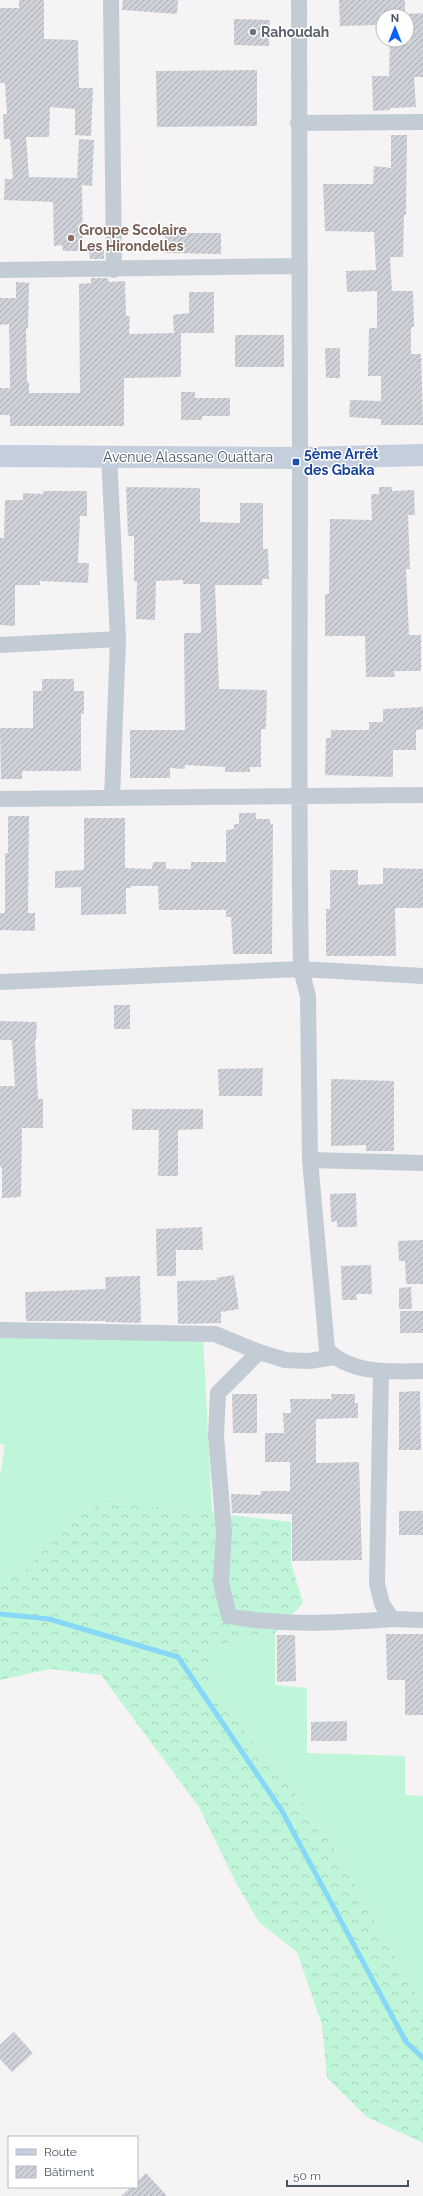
<svg xmlns="http://www.w3.org/2000/svg" width="423" height="2196" viewBox="0 0 423 2196" font-family="Raleway,sans-serif">
<defs>
<pattern id="forest-crowns" width="20" height="18" patternUnits="userSpaceOnUse"><rect width="20" height="18" fill="#bff5d8"/><path d="M2 6a3 3 0 1 1 6 0M12 15a3 3 0 1 1 6 0" fill="none" stroke="#a6d4bc"/></pattern>
<pattern id="building-hatch" width="6" height="6" patternUnits="userSpaceOnUse"><rect width="6" height="6" fill="#cfd1d8"/><path d="M-1 1l2-2M0 6l6-6M5 7l2-2" fill="none" stroke="#aaacb3"/></pattern>
</defs>
<rect width="100%" height="100%" fill="#f5f3f3"/>
<path fill="#bff5d8" d="M0 1336H203L212 1514 162 1507 99 1503 71 1523 25 1570 0 1579V1477L5 1445 0 1444Z
M275 1633V1685L307 1688V1753L405 1756V1795L423 1796V2007L325 1831 213 1691 210 1646Z"/>
<path fill="url(#forest-crowns)" d="M99 1503 162 1507 291 1522V1563L303 1603 275 1633 210 1647 213 1691 325 1831 423 2007V2143L367 2117 327 2078 322 2025 297 1952 259 1922 236 1883 199 1807 101 1675 50 1669 0 1680V1579L25 1570 71 1523Z"/>
<g fill="none" stroke-linecap="round" stroke-linejoin="round">
<path stroke="#87d7f6" stroke-width="5" d="M0 1614 49 1619 178 1657 282 1811 406 2042 423 2058"/>
</g>
<path fill="url(#building-hatch)" d="M19 0H44V39L78 40 79 88H93L91 136 75 135V109L50 107 49 137H26L29 177 77 178 79 139 94 140 92 186 82 185 83 251H63L62 245 54 246 53 202 4 200 5 179H13L10 139H4L3 114H7L5 83H0V8H19Z
M123 0H178L177 14 122 10Z
M339 0H405V14L423 13V77H414L416 107 390 108V110L373 111 372 76H389L390 40H407V16H383V25L340 26Z
M234 19 270 20 269 46 234 45Z
M257 70V126L157 127 156 71Z
M391 135H407L406 215H404L403 257H390L392 291H413L414 327H411V354H421L423 425H381V419L349 417 350 400 381 401V376H368L369 328H377V291L347 292 346 271 376 270 374 232 325 231 323 184H373L374 166 391 168Z
M165 233H221V254L165 253Z
M104 249V259H90L89 250Z
M91 278H108L109 282 125 281 126 316H130L129 334 174 333 173 315 189 313V292H214V333H181V377L124 378V426H10V415H0V388H10V382L9 324 0 325V298H16V282L29 283 28 329 26 328 27 382H29V393H80L79 284 91 283Z
M235 335H284V367H235Z
M325 348H340V378H326Z
M181 392H195V398H230V416H202V420H181Z
M126 487 200 488V522L240 523V503H263V549H268L269 579H262V585H215L219 689 267 690 266 729H261V767H250V772H225V767L185 765V769L170 768V778H130V730H185L184 633H201L200 584H183V580L156 581 155 620 136 619 137 582 134 581V536H128Z
M379 487H392V491L414 490 415 515H408L410 569H406L409 635H421V671H394L395 677H366L365 636H325V594H329L330 519 372 520 371 494H379Z
M43 491H87V516H80L78 563H89L88 583 40 581V585H15V626L0 625V538H4L5 500H23V493L43 494Z
M42 679H74V691H84V714H81V771H22V779H1L0 728H33V691H42Z
M423 707V729L416 730V750H393V777L325 775 326 738H331V730H369V722H383V709Z
M239 813H256V819H270V824H273L272 954H233L231 917H226V910H159L158 886H131V888H126V914L81 915V887L55 888V871L84 870V818H125V868L152 869 153 862H166V869H191V862H226V830L234 829V824H239Z
M8 816H29L28 913H35V931L0 930V913H5V853H8Z
M383 868 423 869V908H395L396 956H326V909H330V870H358V885L383 884Z
M114 1005H130V1029H114Z
M0 1021 37 1022 36 1040H35L38 1099H43V1128H22L21 1197 2 1198V1167H0V1086H15L12 1040H0Z
M263 1068 262 1096H219L218 1069Z
M331 1079 394 1081V1151H366V1145L331 1146Z
M132 1109H203V1129L178 1130V1176H158L159 1130H132Z
M356 1193 357 1227H337V1221L331 1222 330 1194Z
M202 1227 203 1250H176V1276H157L156 1229Z
M423 1240V1284H406L405 1261H399L398 1241Z
M371 1265 372 1294H356L357 1300H342L341 1266Z
M234 1275 239 1309 221 1312V1323L178 1324 177 1281 217 1280 216 1278Z
M140 1276 141 1323 106 1322V1321H26L25 1292 106 1289 105 1277Z
M411 1287 412 1309H399V1288Z
M400 1311H423V1333H400Z
M420 1391 421 1450H399V1392Z
M232 1394H257V1433H233Z
M331 1394H355V1403H358V1418L316 1419V1463L359 1462 362 1560 292 1561V1514L232 1513 231 1494 261 1495V1491H290V1462H265V1433H284L283 1413H291L290 1399H332Z
M399 1511H423V1535H399Z
M386 1634H423V1715H405V1680H387Z
M277 1635H295L296 1681 277 1682Z
M347 1721V1741H311V1722Z
M14 2032 33 2053 12 2072 0 2059V2045Z
M146 2173 167 2196H121L131 2187H137V2181Z"/>
<g fill="none" stroke-linecap="round" stroke-linejoin="round">
<path stroke="#c3ccd5" stroke-width="16" d="M111 0 114 270
M299 0C298 153 301 305 300 458 300 628 298 799 301 969L308 996 310 1160 327 1349C348 1374 393 1372 423 1371
M298 123 423 122
M0 270 300 266
M109 456 118 639 112 798
M0 645 118 639
M0 799 423 795
M0 982 301 969 423 976
M310 1160 423 1163
M0 1330 215 1334 259 1352 285 1360 309 1361 334 1357
M259 1352 218 1393 216 1436 224 1532 221 1583 229 1616C283 1626 338 1623 392 1619
M381 1372 377 1583 382 1604 392 1619 423 1620"/>
<path stroke="#c4cedd" stroke-width="22" d="M0 456 300 458 423 455"/>
</g>
<circle fill="#6b7280" stroke="#fff" stroke-width="1.5" cx="253" cy="32" r="4"/>
<circle fill="#8d6e63" stroke="#fff" stroke-width="1.5" cx="71" cy="238" r="4"/>
<rect fill="#1a4fb4" stroke="#fff" stroke-width="1.5" x="292" y="458" width="8" height="8" rx="2"/>
<g text-anchor="middle" dominant-baseline="central" stroke-width="3" stroke-linejoin="round" paint-order="stroke">
<g font-size="14" font-weight="bold" fill="#5b616d" stroke="#fff" text-anchor="start">
<text x="261" y="32">Rahoudah</text>
</g>
<g font-size="14" font-weight="bold" fill="#785e54" stroke="#fff" text-anchor="start">
<text x="79" y="230">Groupe Scolaire<tspan x="79" dy="16">Les Hirondelles</tspan></text>
</g>
<g font-size="14" font-weight="bold" fill="#164399" stroke="#fff" text-anchor="start">
<text x="304" y="454">5ème Arrêt<tspan x="304" dy="16">des Gbaka</tspan></text>
</g>
<g font-size="14" fill="#485463" stroke="#fff">
<text x="188" y="457">Avenue Alassane Ouattara</text>
</g>
</g>
<rect x="8" y="2136" width="130" height="52" fill="#ffffff" stroke="#b6bbc1"/>
<rect x="16" y="2149" width="20" height="6" fill="#c4cedd" stroke="#b6bbc1"/>
<text x="44" y="2156" font-size="12" fill="#485463">Route</text>
<rect x="16" y="2166" width="20" height="12" fill="url(#building-hatch)" stroke="#b6bbc1"/>
<text x="44" y="2176" font-size="12" fill="#485463">Bâtiment</text>
<g transform="translate(395 28)"><circle r="19" fill="#ffffff" stroke="#b6bbc1"/>
<path d="M0-3L7 15L0 10L-7 15Z" fill="#0760fb"/>
<text y="-6" font-size="11" font-weight="bold" text-anchor="middle" fill="#485463">N</text>
</g>
<path d="M287 2180v6h121v-6" fill="none" stroke="#485463" stroke-width="2"/>
<text x="293" y="2180" font-size="12" fill="#485463" stroke="#ffffff" stroke-width="3" paint-order="stroke">50 m</text>
</svg>
